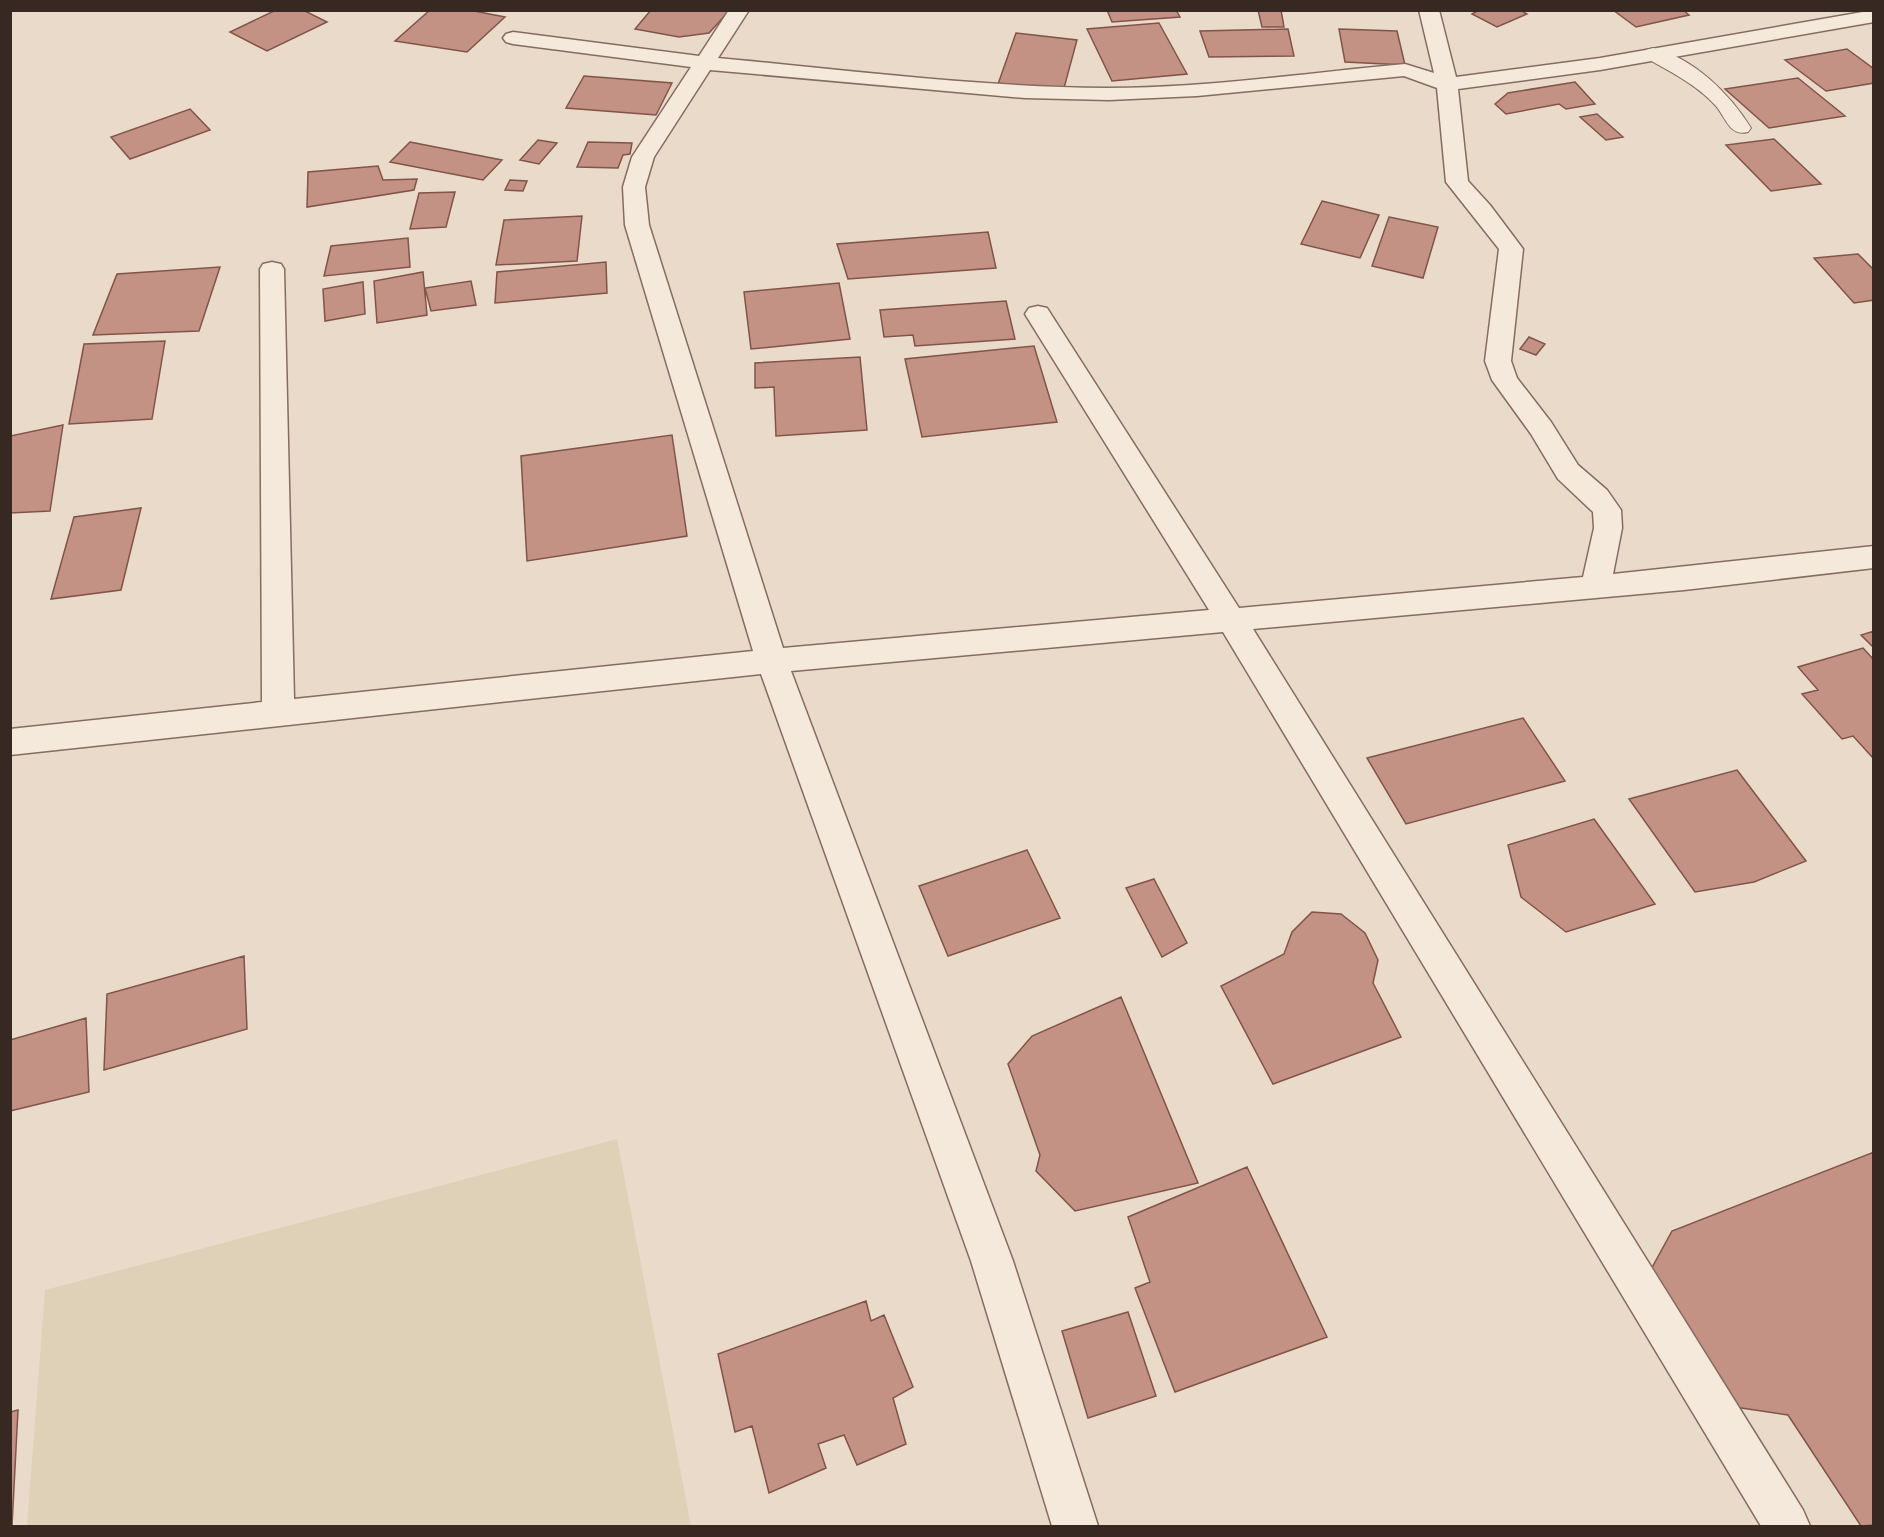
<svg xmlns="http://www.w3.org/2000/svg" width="1884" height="1537" viewBox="0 0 1884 1537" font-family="'IBM Plex Serif',serif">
<rect width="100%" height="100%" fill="#eadaca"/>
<path fill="#dfd1b8" d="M617 1139 691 1526H27L45 1290Z"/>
<path fill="#c49284" stroke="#815449" stroke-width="1.5" d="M276 10H303L327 22 267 51 230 32Z
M430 10H469L505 17 467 52 395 41Z
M651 10H730L709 33 679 37 635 29Z
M1107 10H1176L1180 17 1112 22Z
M1258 10H1281L1284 27H1262Z
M1479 10H1520L1527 14 1497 27 1472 14Z
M1613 10H1683L1689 15 1636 27Z
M1159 23 1187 74 1112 81 1087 29Z
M1288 29 1294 56 1209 57 1200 31Z
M1339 29 1397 31 1405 65 1345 62Z
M1016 33 1077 40 1064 88 998 84Z
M1847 49 1874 69V83L1826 91 1785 60Z
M584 76 672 83 656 115 566 108Z
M1798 78 1845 116 1769 128 1725 89Z
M1575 82 1595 104 1566 109 1559 104 1506 114 1495 104 1508 93Z
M190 109 210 130 130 159 111 137Z
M1597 114 1623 137 1606 140 1580 117Z
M1774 139 1821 184 1771 191 1726 145Z
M538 140 557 143 539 164 520 160Z
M410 142 502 160 483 180 390 162Z
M588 142 632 143 630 154 623 155 618 168 577 167Z
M378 166 383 180 417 179 414 190 307 207 308 172Z
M510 180 527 181 523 191 505 190Z
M455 192 446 227 410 229 419 193Z
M1322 201 1379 215 1360 258 1301 244Z
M582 216 577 261 496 265 504 220Z
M1389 217 1438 227 1423 278 1372 266Z
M988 232 996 268 848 279 837 244Z
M408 238 410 267 324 276 331 246Z
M1858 254 1874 270V300L1854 303 1814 258Z
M606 262 607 293 495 303 497 272Z
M220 267 199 331 93 335 117 274Z
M423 272 427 315 377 323 374 281Z
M471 281 476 305 431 311 425 288Z
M363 282 365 314 325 321 323 289Z
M839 283 850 339 751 349 744 292Z
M1006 301 1015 339 915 346 913 335 884 337 880 310Z
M1529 337 1545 344 1536 355 1520 349Z
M165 341 152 419 69 424 84 344Z
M1034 346 1057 422 922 437 905 359Z
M860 357 867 430 776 436 774 387 755 388V363Z
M63 425 50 511 10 513V436Z
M672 435 687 536 527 561 521 456Z
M141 508 121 590 51 599 74 517Z
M1874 631V648L1861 635Z
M1863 648 1874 660V759L1853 736 1842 739 1802 694 1818 690 1798 667Z
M1523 718 1565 781 1406 824 1367 758Z
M1737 770 1806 861 1754 882 1695 892 1629 799Z
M1594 819 1655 904 1566 932 1521 897 1508 845Z
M1027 850 1060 918 948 956 919 886Z
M1154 879 1187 943 1162 957 1126 888Z
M1312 912 1341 914 1365 933 1378 960 1373 983 1401 1037 1273 1084 1221 986 1284 954 1292 932Z
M244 956 247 1029 104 1070 107 994Z
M1121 997 1198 1183 1075 1211 1036 1171 1040 1155 1008 1064 1032 1036Z
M86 1018 89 1092 10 1111V1040Z
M1874 1152V1525L1861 1526 1788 1415 1728 1406 1649 1273 1672 1231Z
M1247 1167 1327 1337 1175 1392 1135 1288 1150 1282 1128 1217Z
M866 1301 871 1321 884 1315 913 1387 893 1398 906 1444 857 1465 844 1435 818 1444 826 1468 769 1493 752 1426 735 1432 718 1354Z
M1128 1312 1156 1396 1088 1418 1062 1331Z
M18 1410 12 1526H10V1412Z"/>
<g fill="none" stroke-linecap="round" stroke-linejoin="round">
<defs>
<path id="lane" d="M1653 48C1694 58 1730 94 1751 128L1748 132C1730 137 1726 118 1716 106 1697 85 1671 72 1646 58L1643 54 1646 50Z"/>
<path id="street" d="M729 10H749L718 58C847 70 977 87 1107 88 1206 88 1306 73 1405 64L1434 73 1419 10H1439L1456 77 1600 58 1874 10V22L1600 70 1458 89 1468 181 1490 205 1523 249 1511 361 1517 378 1551 422 1578 465 1607 490 1621 510 1622 528 1613 574 1874 546V568L1684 590 1253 629 1803 1510 1810 1526H1761L1223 632 791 671 1013 1261 1098 1526H1052L971 1261 761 674 10 755V729L262 702 260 269 263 264 272 262 281 264 284 269 294 699 753 651 625 225 623 187 632 157 691 67 513 44 506 42 503 38 506 34 513 32 699 56ZM710 70 1025 98 1109 100 1197 96 1404 76 1437 88 1446 182 1499 249 1485 361 1492 380 1531 434 1558 479 1593 512 1594 528 1583 577 1239 608 1047 308 1038 306 1029 308 1025 314 1209 610 783 648 649 225 645 187 654 157Z"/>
</defs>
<use href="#lane" stroke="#856c60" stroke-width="2"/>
<use href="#street" stroke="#856c60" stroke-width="3"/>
<use href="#lane" fill="#f5e9dc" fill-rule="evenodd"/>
<use href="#street" fill="#f5e9dc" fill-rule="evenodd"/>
</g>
<rect width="1884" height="1537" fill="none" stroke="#372822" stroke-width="24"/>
</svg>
